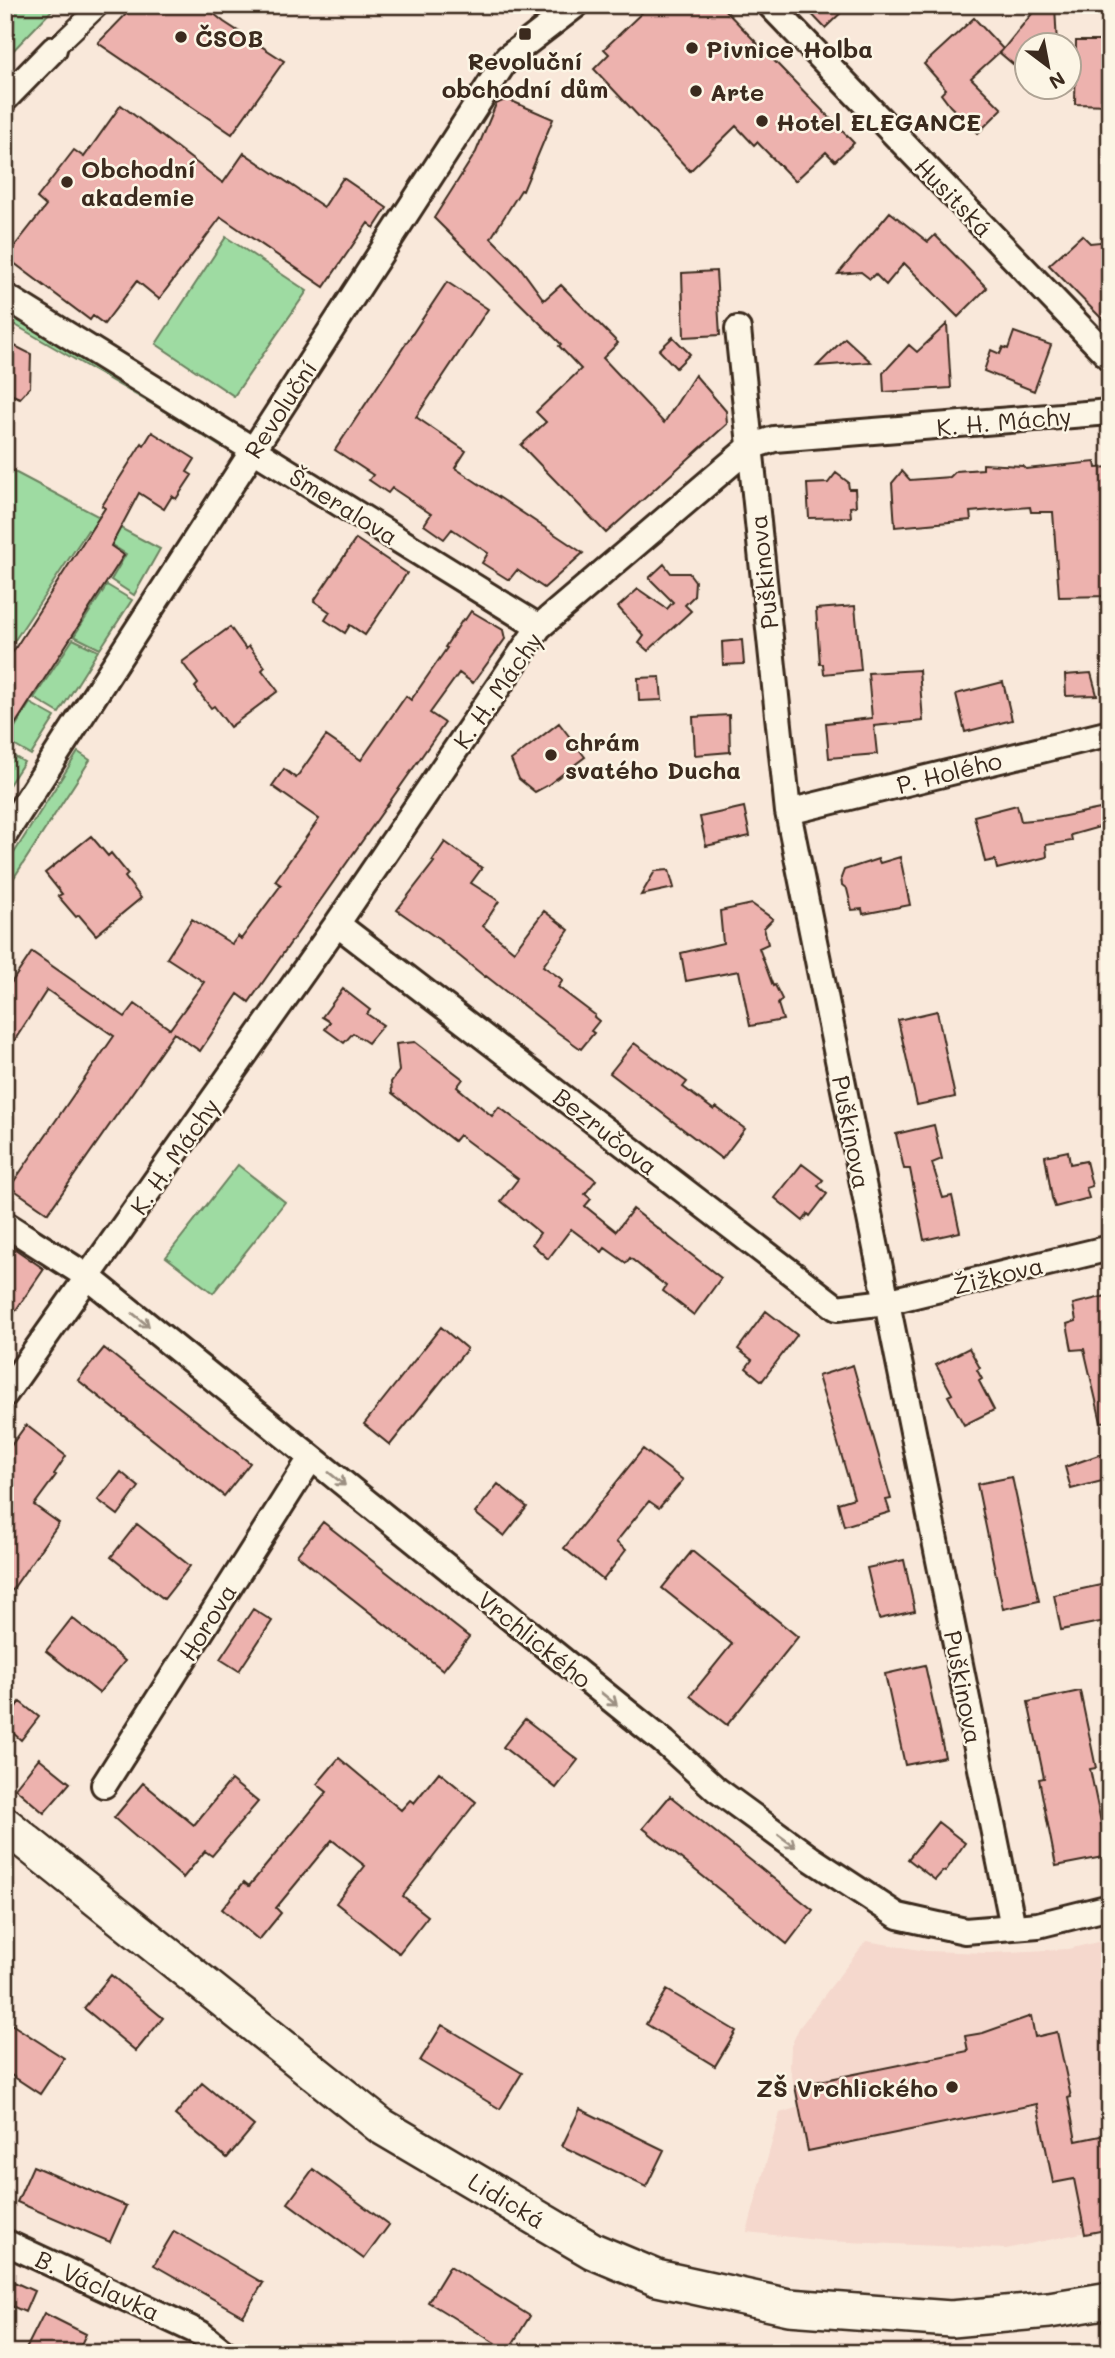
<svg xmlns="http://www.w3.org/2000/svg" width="1115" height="2358" viewBox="0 0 1115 2358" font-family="Mali,sans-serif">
<rect width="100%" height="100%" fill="#f9e8da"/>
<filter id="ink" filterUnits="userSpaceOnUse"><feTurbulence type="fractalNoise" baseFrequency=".0143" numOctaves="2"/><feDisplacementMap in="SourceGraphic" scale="14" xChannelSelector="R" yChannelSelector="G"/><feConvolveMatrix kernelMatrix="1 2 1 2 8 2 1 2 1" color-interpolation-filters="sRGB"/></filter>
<g filter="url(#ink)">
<path fill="#f5d8cd" d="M1110 1939V2227L1006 2249 826 2241 747 2232 780 2113 799 2107 790 2068 791 2046 799 2028 866 1941 926 1951 989 1953 1068 1949Z"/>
<path fill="#9edba2" stroke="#6c8260" stroke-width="2" d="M5 5H57L5 59Z
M226 237 307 291 234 396 156 344Z
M5 311 224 441 221 447 162 410 17 326 5 318Z
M5 467 160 549 134 595 111 580 126 554 88 530 5 655Z
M107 585 132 600 100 649 74 636Z
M73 639 98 651 59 713 34 698Z
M30 703 55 717 31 755 5 740V728L12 732Z
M5 751 24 762 5 791Z
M78 752 90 760 13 879 7 875V864Z
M238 1165 285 1202 213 1293 166 1257Z"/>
<path fill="#edb2ae" stroke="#3b2a1e" stroke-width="2" d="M135 5H203L224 22 284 61 232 134 98 43Z
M650 5H720L854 143 835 161 826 152 795 181 757 142 754 145 736 126 690 171 594 69 609 54 604 49Z
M803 5H849L825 28Z
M1039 5H1055L1057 46H1027V76L1000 53Z
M974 18 1003 49 971 78 1002 109 978 133 950 106 941 94 946 89 924 64Z
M1076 41H1110V105L1075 104Z
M507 99 553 119 523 191 521 190 491 238 519 266 544 300 561 285 618 343 603 358 664 423 695 375 726 411 727 424 606 533 521 445 546 422 536 412 581 369 559 346 561 344 434 218 476 152 496 104Z
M121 105 223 183 244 153 324 207 343 178 387 208 374 228 368 223 324 287 221 217 159 299 137 281 104 324 93 316 90 320 6 257 46 206 37 198 74 150 84 157Z
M890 212 928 242 935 235 987 288 958 317 904 263 886 285 875 274 870 279 861 272 838 274Z
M1082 235 1090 243 1110 241V327L1049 265Z
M716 271 720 335 684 337 682 273Z
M447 282 488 309 416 417 466 451 455 468 583 553 544 588 517 570 509 580 482 563 488 553 452 529 444 539 424 525 431 514 392 488 388 493 369 480 373 475 335 450Z
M947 324 951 388 884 392 883 373 909 345 917 352Z
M1014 332 1051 345 1034 391 984 371 991 350 1000 354 1003 347 1008 349Z
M673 337 690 354 676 368 659 350Z
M845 338 871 362 817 366Z
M5 341 31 354 30 387 20 398 5 392Z
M152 432 195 459 187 472 192 475 176 499 172 496 164 509 139 493 111 546 124 555 5 740V664L105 508 102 506 142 443 144 445Z
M1095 462 1096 468 1110 467V596L1059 597 1053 512H1031L1030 507 970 512 971 520 895 527 892 483 902 471 910 480 950 477 956 471 983 469V464L1023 466 1026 469Z
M836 473 848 482 849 489H855L856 506 850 507 851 517 809 518 807 484 828 483Z
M356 539 407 573 365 635 350 625 345 633 325 620 330 612 314 601Z
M664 564 671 573H689L695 581 694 596 685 605 691 611 648 651 639 643 644 636 618 607 638 589 667 609 673 602 649 578Z
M855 606 861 670 824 674 823 664H820L816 609Z
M471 611 503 630 505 639 473 683 459 673 430 713 445 723 249 1002 238 994 200 1051 174 1033 48 1213 10 1187 114 1036 47 990 5 1055V992L32 952 125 1017 135 1004 170 1029 204 982 167 958 192 919 232 944 238 936 241 939 281 885 275 881 319 819 272 786 284 769 296 778 326 736 361 760 406 696 411 700 447 648 445 647 463 619 465 620Z
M230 627 246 649 249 646 265 667 262 670 278 691 230 727 214 706 211 708 195 687 198 684 182 662Z
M742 640 744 664 723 665 722 642Z
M919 670 923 721 874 726 877 754 829 758 826 723 872 718 868 673Z
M1091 673 1097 695 1066 696 1065 675Z
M660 677 662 700 639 701 638 678Z
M1003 682 1012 720 965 732 956 694Z
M729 715 730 752 695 755 693 717Z
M559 723 585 757 548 785 535 792 519 779 511 760Z
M1017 805 1021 821 1055 818 1110 807V824L1071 835 1072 841 1046 845 1047 857 997 869 995 860 985 862 974 816Z
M744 807 750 836 706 846 700 817Z
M91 836 108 856 111 853 128 874 125 877 141 898 96 935 79 915 76 917 58 896 62 894 45 873Z
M445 842 482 868 471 883 499 901 483 926 514 951 544 911 569 930 543 966 563 980 558 987 595 1015 594 1017 599 1021 591 1031 594 1033 581 1049 557 1032 486 976 485 977 441 941 397 910 434 862 432 861Z
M900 857 910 905 863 914 862 909 852 910 847 889 842 885 841 878 844 870 878 859 880 863Z
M669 870 674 888 641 895 655 871Z
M752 904 773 919 764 928 768 944 759 948 773 986 775 985 782 999 778 1004 783 1020 750 1026 739 971 686 981 681 953 723 943 720 911Z
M343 989 370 1010 367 1014 383 1025 368 1043 353 1033 344 1043 325 1029 330 1022 322 1017Z
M937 1011 955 1097 917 1105 898 1020Z
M415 1042 463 1079 457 1087 492 1116 499 1107 596 1180 585 1194 591 1199 585 1206 616 1231 633 1209 721 1278 694 1315 663 1291 666 1286 630 1258 626 1263 605 1248 602 1252 571 1229 548 1259 532 1244 540 1233 501 1201 518 1179 459 1135 454 1141 392 1093 391 1082 399 1071 396 1044Z
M634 1043 687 1082 683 1087 714 1110 716 1107 745 1129 722 1159 610 1073Z
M934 1125 942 1159 932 1163 943 1198 952 1196 960 1232 924 1240 910 1169H904L896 1134Z
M1068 1151 1070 1164 1086 1161 1092 1186 1086 1188 1089 1198 1055 1207 1052 1198 1045 1156Z
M802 1164 823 1180 818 1186 827 1194 810 1216 808 1214 803 1221 775 1198Z
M5 1242 44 1269 5 1326Z
M1110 1295V1421L1101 1422 1084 1349 1072 1350 1067 1324 1076 1321 1073 1304Z
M766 1311 797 1335 762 1381 746 1368 752 1360 738 1349Z
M441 1327 467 1349 390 1445 364 1424Z
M104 1348 250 1463 224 1496 78 1380Z
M969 1348 980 1368 977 1370 982 1379 979 1381 994 1410 964 1425 948 1396 952 1394 936 1365Z
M853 1365 891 1499 886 1500 890 1512 844 1526 838 1503 854 1498 818 1376Z
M26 1425 66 1456 54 1474 56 1475 34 1505 59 1523 5 1600V1454Z
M643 1449 683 1480 659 1508 649 1501 616 1542 626 1550 603 1580 564 1548Z
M1110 1451V1479L1071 1489 1065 1467Z
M121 1472 139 1487 118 1515 98 1500Z
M1012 1477 1039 1601 1003 1609 977 1484Z
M498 1484 527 1507 504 1536 475 1513Z
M323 1522 469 1637 443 1670 297 1555Z
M137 1524 190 1566 164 1599 111 1557Z
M692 1551 798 1637 727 1725 690 1696 732 1644 662 1588Z
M904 1560 915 1611 879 1619 867 1568Z
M1110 1583V1620L1061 1630 1054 1595Z
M253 1609 272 1621 239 1671 220 1659Z
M72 1618 125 1661 99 1693 46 1651Z
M925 1665 945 1757 905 1765 885 1674Z
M1080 1691 1096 1768 1090 1769 1108 1856 1056 1866 1039 1779 1044 1778 1028 1702Z
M20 1702 39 1717 21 1740 5 1726V1721Z
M525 1719 578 1760 556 1788 503 1747Z
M39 1758 70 1783 44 1813 15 1788Z
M339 1758 401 1810 410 1800 414 1803 439 1772 476 1802 403 1896 428 1916 399 1953 336 1903 365 1866 332 1840 276 1908 281 1913 259 1940 222 1909 244 1882 249 1886 327 1792 317 1784Z
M231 1780 258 1802 212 1856 205 1851 183 1878 114 1818 143 1783 194 1825Z
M670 1796 813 1910 787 1944 643 1828Z
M938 1822 965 1843 945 1872 943 1871 935 1880 908 1859Z
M111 1975 163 2018 136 2051 84 2008Z
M667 1990 736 2031 715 2066 646 2024Z
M1031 2016 1035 2037 1057 2032 1071 2097 1068 2098 1076 2141 1110 2134V2229L1085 2234 1074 2179 1053 2183 1037 2104 808 2151 795 2086 968 2051 965 2036 983 2033Z
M5 2020 64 2058 40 2094 5 2071Z
M442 2025 522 2073 500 2109 420 2061Z
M202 2083 254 2126 227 2158 175 2115Z
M580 2109 664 2150 646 2187 562 2146Z
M33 2166 126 2206 110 2242 17 2202Z
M313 2169 389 2225 364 2259 288 2203Z
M174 2231 263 2283 243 2316 154 2265Z
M450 2266 530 2316 508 2351 428 2302Z
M14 2282 34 2291 25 2312 5 2303Z
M44 2313 86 2334 77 2353H24Z"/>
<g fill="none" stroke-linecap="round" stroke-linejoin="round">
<defs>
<path id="pedestrian" d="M54 49 100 5"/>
<path id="minor" d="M770 5 1110 358
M5 99 54 49
M5 296 539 627
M738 329 788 812 1013 1927
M788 812 1110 733
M5 834 507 58 576 5
M337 924 837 1308 886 1302 1110 1248
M5 1224 88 1277 664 1742 717 1790 810 1858 898 1916 965 1931 1038 1925 1110 1907
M5 1394 337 924 539 627 750 447 774 439 1110 412
M104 1785 311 1458
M5 2242 200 2333 225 2353"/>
<path id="secondary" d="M5 1825 381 2126 593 2251 657 2278 789 2307 951 2319 1049 2310 1110 2300"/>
</defs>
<use href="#pedestrian" stroke="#3b2a1e" stroke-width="23"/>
<use href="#minor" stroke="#3b2a1e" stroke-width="30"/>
<use href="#secondary" stroke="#3b2a1e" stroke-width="40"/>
<use href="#pedestrian" stroke="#fcf5e5" stroke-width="18"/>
<use href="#minor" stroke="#fcf5e5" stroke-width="24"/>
<use href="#secondary" stroke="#fcf5e5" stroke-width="35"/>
</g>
<defs><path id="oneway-shaft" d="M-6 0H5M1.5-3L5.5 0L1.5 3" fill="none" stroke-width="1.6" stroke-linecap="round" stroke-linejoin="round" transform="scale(1.75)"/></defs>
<g stroke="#9c9082">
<use href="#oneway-shaft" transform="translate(141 1320) rotate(39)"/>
<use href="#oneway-shaft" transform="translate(337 1479) rotate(39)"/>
<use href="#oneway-shaft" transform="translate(609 1699) rotate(39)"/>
<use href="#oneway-shaft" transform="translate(787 1841) rotate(36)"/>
</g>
</g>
<g fill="#3b2a1e" stroke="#fcf5e5" stroke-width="2.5">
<rect x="518" y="27" width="14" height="14" rx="3.5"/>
<circle cx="181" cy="37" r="7"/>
<circle cx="692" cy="48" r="7"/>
<circle cx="696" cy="91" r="7"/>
<circle cx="762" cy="121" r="7"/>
<circle cx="67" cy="182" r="7"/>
<circle cx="551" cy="755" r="7"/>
<circle cx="952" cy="2087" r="7"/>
</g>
<g text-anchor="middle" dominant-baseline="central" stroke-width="5" stroke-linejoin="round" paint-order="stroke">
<g font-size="24" font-weight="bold" fill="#3b2a1e" stroke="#fcf5e5" text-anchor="start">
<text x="195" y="37">ČSOB</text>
<text x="706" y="48">Pivnice Holba</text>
<text x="525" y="60" text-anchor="middle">Revoluční<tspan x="525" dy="28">obchodní dům</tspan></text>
<text x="710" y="91">Arte</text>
<text x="776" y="121">Hotel ELEGANCE</text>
<text x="81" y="168">Obchodní<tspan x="81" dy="28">akademie</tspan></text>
<text x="565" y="741">chrám<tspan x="565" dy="28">svatého Ducha</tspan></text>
<text x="938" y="2087" text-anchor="end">ZŠ Vrchlického</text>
</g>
<g font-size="24" fill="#3b2a1e" stroke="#fcf5e5">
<text transform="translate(954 197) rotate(46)">Husitská</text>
<text transform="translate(280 409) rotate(-57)">Revoluční</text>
<text transform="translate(1004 421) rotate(-5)">K. H. Máchy</text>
<text transform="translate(344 506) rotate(32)">Šmeralova</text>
<text transform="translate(763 572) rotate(-96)">Puškinova</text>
<text transform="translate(497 690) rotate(-55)">K. H. Máchy</text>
<text transform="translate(949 772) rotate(-14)">P. Holého</text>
<text transform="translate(606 1131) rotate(38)">Bezručova</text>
<text transform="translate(852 1132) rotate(79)">Puškinova</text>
<text transform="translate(174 1156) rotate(-55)">K. H. Máchy</text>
<text transform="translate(998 1275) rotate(-14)">Žižkova</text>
<text transform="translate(207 1622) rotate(-58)">Horova</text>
<text transform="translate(535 1639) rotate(39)">Vrchlického</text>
<text transform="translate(964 1687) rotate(79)">Puškinova</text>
<text transform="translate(507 2200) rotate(31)">Lidická</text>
<text transform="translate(98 2285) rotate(25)">B. Václavka</text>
</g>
</g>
<rect width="1115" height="2358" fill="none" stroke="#fcf5e5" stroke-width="28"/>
<rect x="14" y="14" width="1087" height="2330" fill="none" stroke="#3b2a1e" stroke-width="2.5" filter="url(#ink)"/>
<g transform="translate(1048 66) rotate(148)"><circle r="33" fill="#fcf5e5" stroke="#afa495" stroke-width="2"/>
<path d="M0-5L12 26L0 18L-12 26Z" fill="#3b2a1e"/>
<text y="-10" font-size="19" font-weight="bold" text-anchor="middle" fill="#3b2a1e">N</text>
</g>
</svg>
